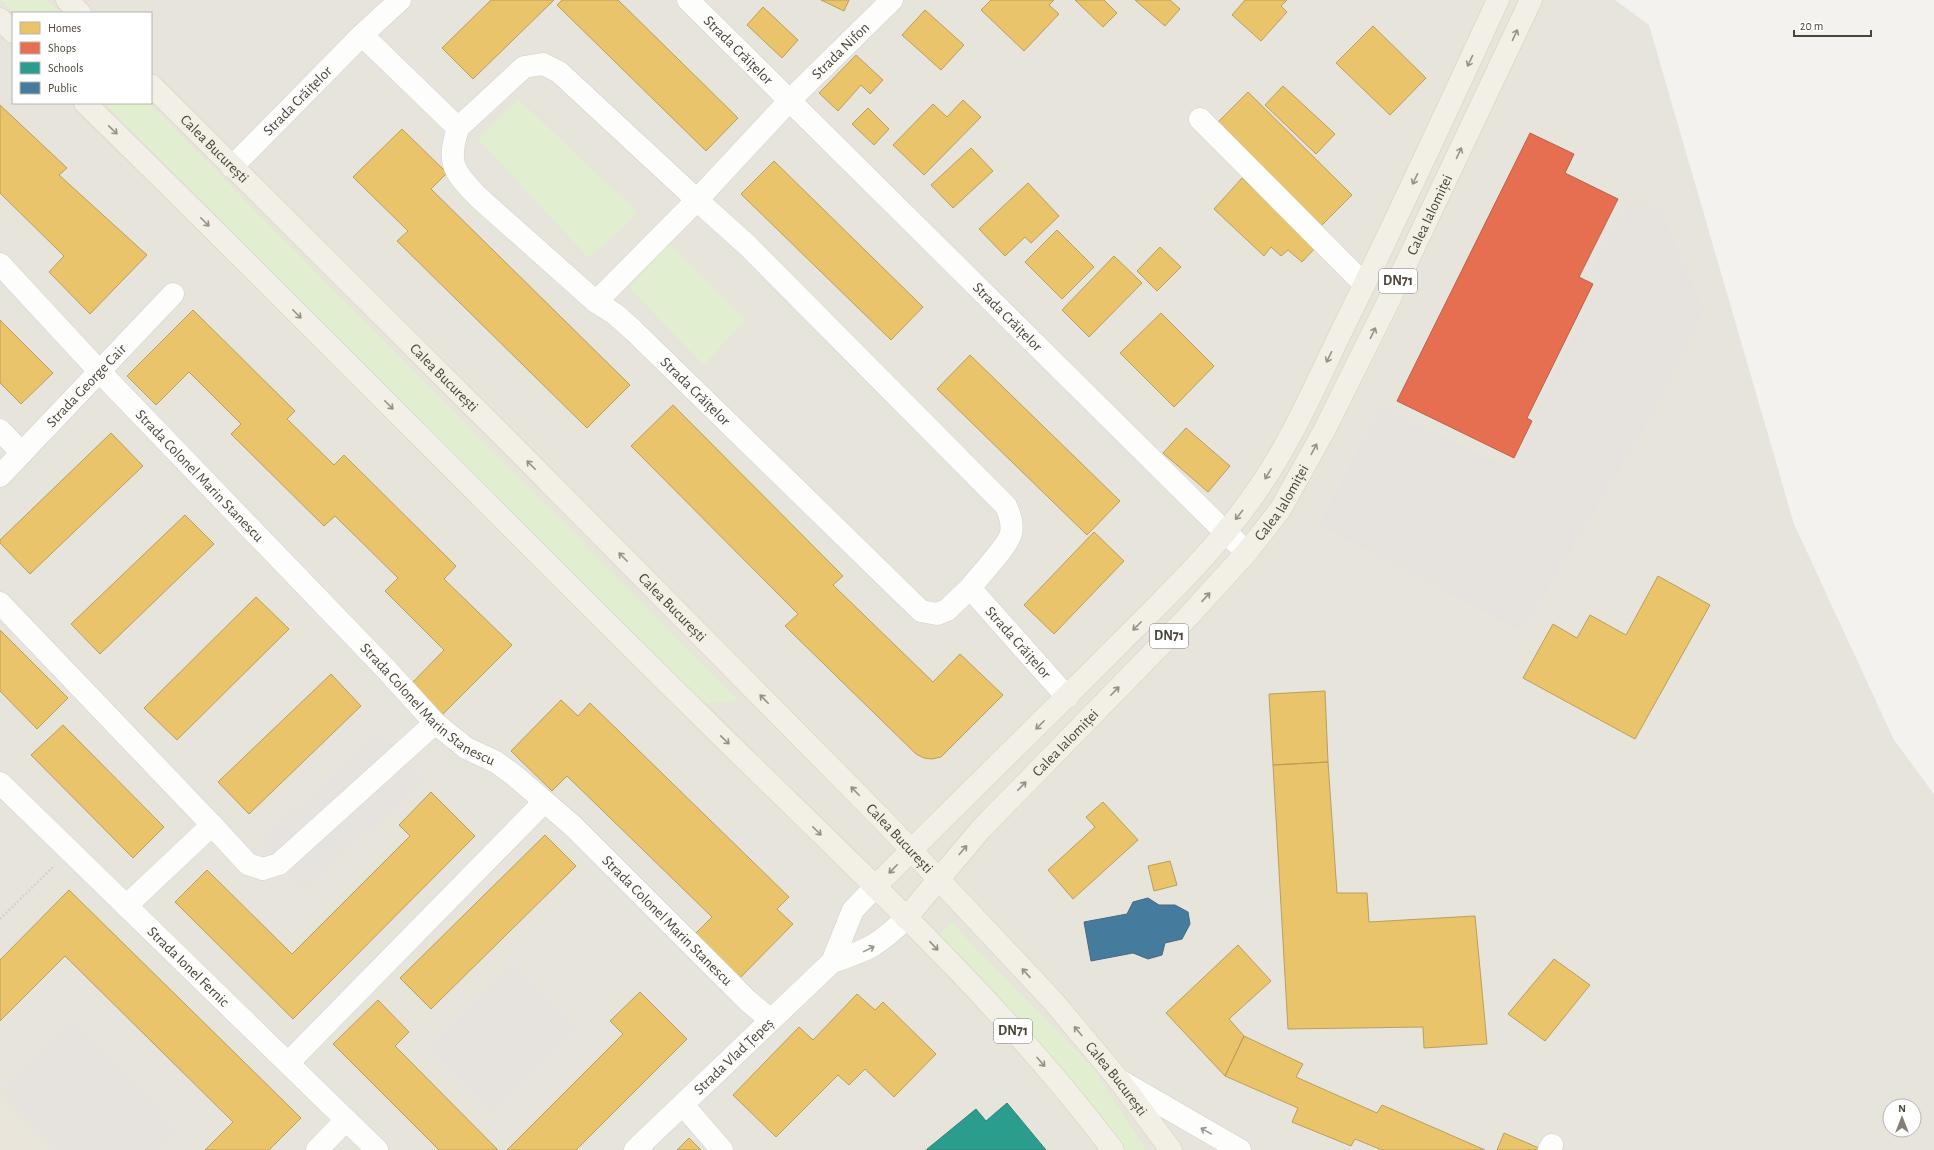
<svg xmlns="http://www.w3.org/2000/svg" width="1934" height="1150" viewBox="0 0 1934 1150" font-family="'Alegreya Sans',sans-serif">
<rect width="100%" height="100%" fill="#f4f2ee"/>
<path fill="#e7e4dc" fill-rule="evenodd" d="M0 0H1615L1649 25 1794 524 1894 740 1934 794V1150H0ZM13 13H151V103H13ZM1890 1106H1914V1130H1890Z"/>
<path fill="#eae5da" d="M0 1099 49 1150H0Z"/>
<path fill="#e1eecf" d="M1 0H47L60 13H14Z
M518 99 638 213 589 258 478 139Z
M104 103H149L738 700 703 704Z
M669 244 745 320 704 365 629 288Z
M952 921 963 935 1092 1067 1146 1150H1124L1119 1142 1009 1011 939 935Z"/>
<path fill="#e6e3df" d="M1631 196 1661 210 1704 310 1657 407 1522 632 1319 525 1380 406 1509 468 1602 277 1592 269Z
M378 730 424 778 306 892 259 843Z
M511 961 577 1027 491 1113 425 1047Z
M74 1021 178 1131 159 1150H57L1 1089Z"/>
<path fill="#e9c46a" stroke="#ba9e5b" d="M491 0H554L473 79 442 48Z
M562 0H618L738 118 706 151 557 5Z
M821 0H849L844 11Z
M991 0H1054L1049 5 1059 14 1024 51 981 10Z
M1075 0H1104L1117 13 1103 27Z
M1135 0H1170L1180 9 1165 26Z
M1245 0H1287L1281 6 1287 12 1261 41 1232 15Z
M763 7 798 40 782 58 747 25Z
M925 10 964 45 941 70 902 35Z
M1373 26 1426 78 1390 115 1336 63Z
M856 55 883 80 870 94 861 85 838 111 819 93Z
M1283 86 1335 134 1316 154 1265 105Z
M1248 92 1352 195 1319 228 1215 125Z
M963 100 981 117 924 175 893 145 933 104 947 117Z
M0 105 67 168 59 175 147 255 90 314 49 272 64 256 0 193Z
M868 108 889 129 874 145 852 124Z
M402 129 447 173 431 189 630 385 587 428 397 241 408 231 353 177Z
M971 148 993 171 953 208 931 185Z
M774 161 923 307 891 340 741 194Z
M1242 178 1316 247 1302 262 1288 250 1281 256 1271 247 1264 256 1214 209Z
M1028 183 1059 216 1031 243 1025 237 1005 256 979 229Z
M1057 230 1094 267 1062 299 1025 262Z
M1160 247 1181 267 1157 291 1137 271Z
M1114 256 1142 283 1089 337 1062 310Z
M193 310 295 411 287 419 334 465 344 455 456 566 444 579 512 645 442 715 411 684 444 650 385 591 398 578 335 516 324 526 231 434 241 424 189 372 156 405 127 376Z
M1161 313 1214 366 1174 407 1120 353Z
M0 320 53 373 21 404 0 383Z
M970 355 1120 501 1087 535 937 389Z
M673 405 843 576 833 585 933 682 960 654 1003 695 941 757 932 759 924 758 916 754 785 626 798 614 631 446Z
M1186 428 1230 466 1208 492 1163 453Z
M111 433 143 466 30 574 0 543V540Z
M185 515 214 544 100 654 71 624Z
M1094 532 1124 561 1054 634 1024 605Z
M1658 576 1710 605 1635 739 1523 678 1553 624 1577 638 1590 615 1626 635Z
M256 597 289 629 177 740 144 708Z
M0 630 68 698 37 729 0 691Z
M331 674 361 706 249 814 218 782Z
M1325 691 1328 762 1273 765 1269 694Z
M561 700 578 716 590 703 789 897 777 909 793 924 738 980 693 936 712 917 567 776 552 791 511 751Z
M63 725 164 827 133 858 31 755Z
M1328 762 1337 893H1367L1369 922 1475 916 1487 1044 1424 1048 1423 1027 1288 1029 1273 765Z
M431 792 475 836 293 1019 175 902 207 870 292 954 410 836 399 825Z
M1103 802 1138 840 1073 899 1048 870 1095 827 1086 817Z
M545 835 576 866 431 1009 400 978Z
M1170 861 1177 885 1154 891 1148 866Z
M69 890 301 1118 269 1150H205L233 1122 65 956 0 1021V960Z
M1238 945 1271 981 1229 1019 1244 1036 1225 1076 1166 1013Z
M1554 959 1590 985 1545 1041 1508 1014Z
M640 992 687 1039 576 1150H507L623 1034 610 1021Z
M857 994 875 1010 883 1002 936 1054 894 1097 865 1069 849 1085 838 1075 776 1137 733 1095 799 1027 813 1040Z
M378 1000 409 1032 395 1046 498 1150H439L333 1044Z
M1244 1036 1303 1064 1296 1077 1377 1113 1382 1105 1485 1150H1382L1355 1139 1351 1146 1292 1122 1298 1108 1225 1076Z
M1504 1133 1539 1148 1538 1150H1497Z
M689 1138 701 1150H677Z"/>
<path fill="#e76f51" stroke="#b8624a" d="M1530 133 1574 154 1565 173 1618 199 1579 277 1593 284 1527 418 1532 421 1514 458 1397 401Z"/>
<path fill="#2a9d8f" stroke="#348275" d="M1007 1103 1046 1150H926L976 1109 986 1121Z"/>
<path fill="#457b9d" stroke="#476a7f" d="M1148 898 1159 905H1175L1188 912 1190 924 1182 939 1165 943 1162 955 1148 959 1133 953 1091 961 1084 922 1127 914 1133 902Z"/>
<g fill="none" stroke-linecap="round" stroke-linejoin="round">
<defs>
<g id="minor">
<path id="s1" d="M688 0 1225 532 1247 552"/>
<path id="s2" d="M362 35 458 128 524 67 543 64 559 72 697 200 789 101 892 0"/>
<path d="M1200 119 1364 284"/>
<path id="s3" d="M458 128C447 163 453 171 477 196L596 302 697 200 747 245 1006 506C1010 515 1013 523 1011 533 1009 545 978 577 970 588L1067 697"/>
<path id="s4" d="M232 167 362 35 400 0"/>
<path id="s5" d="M0 264 100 372 385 668 435 723 466 748 496 762 515 776 573 826 748 1001 771 1020"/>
<path id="s6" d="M596 302 615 314 634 331 921 611 937 614 947 610 970 588"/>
<path d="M0 430 22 453"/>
<path id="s7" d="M0 476 173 294"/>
<path d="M0 603 212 825 126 906"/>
<path id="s8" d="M0 783 377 1150"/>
<path d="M212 825 248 864 263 869 279 864 435 723"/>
<path d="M832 962 853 910 875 887"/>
<path d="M288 1063 544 802"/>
<path d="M1119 1080 1240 1150"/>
<path d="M683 1105 722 1150"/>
<path d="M317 1150 346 1120"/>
<path id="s9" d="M635 1150 832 962C868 950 879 945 906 918"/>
<path d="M1549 1150 1552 1145"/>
</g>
<g id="major">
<path d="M67 0 80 13"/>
<path d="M0 19 13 32"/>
<path id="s10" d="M151 85 519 452 882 819 1053 1001 1119 1080 1171 1150"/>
<path d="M85 103C291 304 492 510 697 712 839 853 992 990 1113 1150"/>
<path d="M875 887C956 804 1040 724 1121 642 1167 596 1214 551 1251 499 1290 446 1316 383 1345 324 1398 217 1448 108 1498 0"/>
<path id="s11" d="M906 918 981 829 1186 619 1247 552 1280 510 1325 429 1389 300 1531 0"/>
</g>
</defs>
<use href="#minor" stroke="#d2d0cb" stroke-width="23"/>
<use href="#major" stroke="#d6cebb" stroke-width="23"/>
<path stroke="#d3d2cc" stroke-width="2.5" stroke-dasharray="2 2" stroke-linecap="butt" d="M0 919 53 867"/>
<use href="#minor" stroke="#fdfdfc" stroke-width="22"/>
<use href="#major" stroke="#f2efe6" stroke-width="22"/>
</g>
<defs><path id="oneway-shaft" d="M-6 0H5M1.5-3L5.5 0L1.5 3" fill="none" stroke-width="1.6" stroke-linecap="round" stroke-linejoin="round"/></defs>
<g stroke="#969187">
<use href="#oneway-shaft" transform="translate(1515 35) rotate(-65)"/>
<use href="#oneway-shaft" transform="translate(1470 61) rotate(115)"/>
<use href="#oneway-shaft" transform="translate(113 130) rotate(44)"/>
<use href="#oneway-shaft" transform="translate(1459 153) rotate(-65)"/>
<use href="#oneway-shaft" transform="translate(1415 179) rotate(116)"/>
<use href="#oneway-shaft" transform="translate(205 222) rotate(45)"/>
<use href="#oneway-shaft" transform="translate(297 314) rotate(45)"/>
<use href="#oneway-shaft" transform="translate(1373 333) rotate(-64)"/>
<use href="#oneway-shaft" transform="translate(1329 357) rotate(116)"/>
<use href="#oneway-shaft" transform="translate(389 405) rotate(45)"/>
<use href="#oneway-shaft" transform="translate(1314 449) rotate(-62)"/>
<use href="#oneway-shaft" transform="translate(531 465) rotate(-135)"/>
<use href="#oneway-shaft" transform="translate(1268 474) rotate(121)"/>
<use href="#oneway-shaft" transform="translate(1239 515) rotate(128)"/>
<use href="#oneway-shaft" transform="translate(623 557) rotate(-135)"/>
<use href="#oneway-shaft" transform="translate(1206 597) rotate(-47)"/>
<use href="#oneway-shaft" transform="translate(1137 626) rotate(135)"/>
<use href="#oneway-shaft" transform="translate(1115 691) rotate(-46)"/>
<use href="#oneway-shaft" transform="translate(764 699) rotate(-135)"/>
<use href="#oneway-shaft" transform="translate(1040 725) rotate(135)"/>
<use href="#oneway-shaft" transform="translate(725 740) rotate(44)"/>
<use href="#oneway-shaft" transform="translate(1022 786) rotate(-46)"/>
<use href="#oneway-shaft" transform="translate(855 791) rotate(-134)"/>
<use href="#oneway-shaft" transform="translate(817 831) rotate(45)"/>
<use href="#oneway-shaft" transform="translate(963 850) rotate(-50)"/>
<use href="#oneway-shaft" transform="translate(893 869) rotate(134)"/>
<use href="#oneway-shaft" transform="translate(934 946) rotate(47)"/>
<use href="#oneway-shaft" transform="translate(1026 973) rotate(-133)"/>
<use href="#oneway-shaft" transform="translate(1078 1031) rotate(-130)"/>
<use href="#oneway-shaft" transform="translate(1041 1062) rotate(49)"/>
</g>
<g stroke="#9b9791">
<use href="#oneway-shaft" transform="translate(869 949) rotate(-26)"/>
<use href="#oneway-shaft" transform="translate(1206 1131) rotate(-151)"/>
</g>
<g text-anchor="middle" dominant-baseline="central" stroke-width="4" stroke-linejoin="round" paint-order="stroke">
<g fill="#fff" stroke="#817c74" stroke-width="1">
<rect x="1379" y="269" width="38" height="24" rx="3"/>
<rect x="1150" y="624" width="38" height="24" rx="3"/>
<rect x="994" y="1019" width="38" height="24" rx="3"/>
</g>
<g font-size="14" font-weight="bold" fill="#4b4439">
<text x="1398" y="281">DN71</text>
<text x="1169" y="636">DN71</text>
<text x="1013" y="1031">DN71</text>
</g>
<g font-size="15" fill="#4b4439" stroke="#fff">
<text stroke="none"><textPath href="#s1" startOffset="71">Strada Crăițelor</textPath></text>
<text stroke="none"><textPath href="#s2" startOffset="656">Strada Nifon</textPath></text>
<text stroke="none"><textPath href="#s4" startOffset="93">Strada Crăițelor</textPath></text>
<text stroke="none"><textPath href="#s10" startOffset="90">Calea București</textPath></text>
<text stroke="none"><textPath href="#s11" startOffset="885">Calea Ialomiței</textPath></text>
<text stroke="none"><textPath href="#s1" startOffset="450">Strada Crăițelor</textPath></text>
<text stroke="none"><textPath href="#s10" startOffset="414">Calea București</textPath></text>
<text stroke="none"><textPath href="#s7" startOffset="125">Strada George Cair</textPath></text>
<text stroke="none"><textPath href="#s6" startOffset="134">Strada Crăițelor</textPath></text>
<text stroke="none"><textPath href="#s5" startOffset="291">Strada Colonel Marin Stanescu</textPath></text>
<text stroke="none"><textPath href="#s11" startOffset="561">Calea Ialomiței</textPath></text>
<text stroke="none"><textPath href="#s10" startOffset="738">Calea București</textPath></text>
<text stroke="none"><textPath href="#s3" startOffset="984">Strada Crăițelor</textPath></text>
<text stroke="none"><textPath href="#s5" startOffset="615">Strada Colonel Marin Stanescu</textPath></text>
<text stroke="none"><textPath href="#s11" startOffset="237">Calea Ialomiței</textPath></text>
<text stroke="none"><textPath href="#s10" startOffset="1062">Calea București</textPath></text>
<text stroke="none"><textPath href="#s5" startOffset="939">Strada Colonel Marin Stanescu</textPath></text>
<text stroke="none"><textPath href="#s8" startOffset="263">Strada Ionel Fernic</textPath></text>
<text stroke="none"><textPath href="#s9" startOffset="136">Strada Vlad Țepeș</textPath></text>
<text stroke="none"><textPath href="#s10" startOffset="1386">Calea București</textPath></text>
</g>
</g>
<rect x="12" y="12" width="140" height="92" fill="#ffffff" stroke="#b7b4b0"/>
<rect x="20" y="22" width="20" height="12" fill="#e9c46a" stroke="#b7b4b0"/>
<text x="48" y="32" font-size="12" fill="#4b4439">Homes</text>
<rect x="20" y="42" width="20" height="12" fill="#e76f51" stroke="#b7b4b0"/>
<text x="48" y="52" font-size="12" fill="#4b4439">Shops</text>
<rect x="20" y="62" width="20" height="12" fill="#2a9d8f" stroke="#b7b4b0"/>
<text x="48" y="72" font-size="12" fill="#4b4439">Schools</text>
<rect x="20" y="82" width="20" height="12" fill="#457b9d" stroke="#b7b4b0"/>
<text x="48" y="92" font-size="12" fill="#4b4439">Public</text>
<g transform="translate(1902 1118)"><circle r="19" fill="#ffffff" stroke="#b7b4b0"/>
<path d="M0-3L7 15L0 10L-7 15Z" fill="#868178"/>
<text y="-6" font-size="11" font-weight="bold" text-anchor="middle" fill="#4b4439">N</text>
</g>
<path d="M1794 30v6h77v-6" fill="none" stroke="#4b4439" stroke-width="2"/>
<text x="1800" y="30" font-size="12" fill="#4b4439" stroke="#ffffff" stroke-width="3" paint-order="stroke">20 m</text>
</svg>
